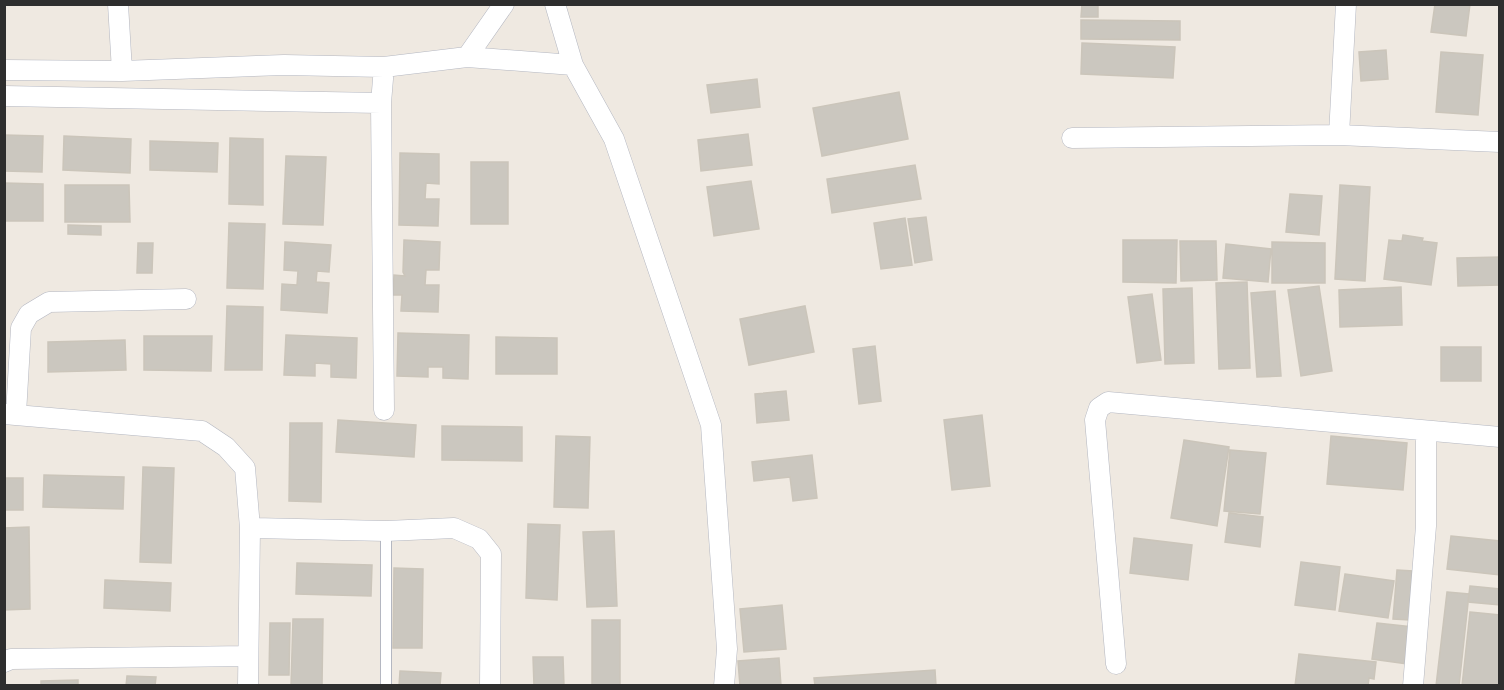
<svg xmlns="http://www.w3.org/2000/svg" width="1504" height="690" viewBox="0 0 1504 690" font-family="'PT Sans',sans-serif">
<rect width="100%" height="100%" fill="#efe9e1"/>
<path fill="#cbc7bf" stroke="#cbc5ba" stroke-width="1.5" d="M1082 4H1098V17H1081Z
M1435 4H1470L1466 36 1431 32Z
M1081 20 1180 21V40L1081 39Z
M1082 43 1175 47 1173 78 1081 74Z
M1386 50 1388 79 1361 81 1359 52Z
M1441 52 1483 55 1478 115 1436 112Z
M757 79 760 107 711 113 707 85Z
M899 92 908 139 822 156 813 108Z
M748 134 752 165 701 171 698 140Z
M4 135 43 136 42 172 4 171Z
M64 136 131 139 130 173 63 170Z
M230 138 263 139V205L229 204Z
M150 141 218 143 217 172 150 170Z
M400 153 439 154V184L426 183 425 199H439L438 226 399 225Z
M286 156 326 157 323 225 283 224Z
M471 162H508V224H471Z
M915 165 921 199 832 213 827 179Z
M751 181 759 229 714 236 707 187Z
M4 183 43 184V221H4Z
M65 185H129L130 222H65Z
M1340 185 1370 187 1365 281 1335 279Z
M1290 194 1322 196 1319 235 1286 232Z
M926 217 932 260 915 263 908 219Z
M905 218 912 265 881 269 874 223Z
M229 223 265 224 263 289 227 288Z
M68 225 101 226V235L68 234Z
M1403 235 1423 238 1422 241 1437 243 1431 285 1384 279 1389 240 1402 241Z
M404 240 440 242 439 270H426L425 285H439L438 312 401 311 402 295H393L394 275 405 276 403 272Z
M1123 240H1177L1176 283 1123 282Z
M1180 241H1216L1217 280 1181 281Z
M285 242 331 245 329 272 317 271 316 282 329 283 327 313 281 310 282 284 297 285 298 271 284 270Z
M1272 242 1325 243V283H1272Z
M138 243H153L152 273H137Z
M1226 244 1271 249 1268 282 1223 278Z
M1500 257V285L1458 286 1457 258Z
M1247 282 1250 368 1219 369 1216 283Z
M1319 286 1332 371 1301 376 1288 290Z
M1401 287 1402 325 1340 327 1339 290Z
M1192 288 1194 363 1165 364 1163 289Z
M1275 291 1281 376 1257 377 1251 293Z
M1152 294 1161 360 1137 363 1128 297Z
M227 306 263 307 262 370H225Z
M805 306 814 352 749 365 740 319Z
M398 333 469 335 468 379 443 378V367H428V377L397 376Z
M286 335 357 338 356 378 331 377V364L315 363V376L284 375Z
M144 336H212L211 371 144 370Z
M496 337 557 338V374H496Z
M125 340 126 370 48 372V342Z
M875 346 881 401 859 404 853 349Z
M1441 347H1481V381H1441Z
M786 391 789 420 757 423 755 394Z
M982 415 990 486 952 490 944 420Z
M338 420 416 425 414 457 336 452Z
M290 423H322L321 502 289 501Z
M442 426 522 427V461L442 460Z
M556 436 590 437 588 508 554 507Z
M1331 436 1407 443 1403 490 1327 484Z
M1184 440 1229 447 1217 526 1171 518Z
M1230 450 1266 453 1260 514 1224 511Z
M812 455 817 498 793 501 790 477 754 481 752 462Z
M143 467 174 468 171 563 140 562Z
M44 475 124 477 123 509 43 507Z
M4 478H23V510H4Z
M1229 513 1263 517 1260 547 1225 542Z
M528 524 560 525 557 600 526 598Z
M29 527 30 609 4 610V528Z
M614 531 617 606 587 607 583 532Z
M1451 536 1500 541V575L1447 569Z
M1134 538 1192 545 1188 580 1130 573Z
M1301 562 1340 567 1335 610 1295 605Z
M297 563 372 565 371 596 296 594Z
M394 568 423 569 422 648H393Z
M1397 570 1413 571 1410 620 1393 619Z
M1345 574 1394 581 1388 618 1339 611Z
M105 580 171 583 170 611 104 608Z
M1470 586 1500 589V605L1468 602Z
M1447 592 1469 594 1459 686H1436Z
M782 605 786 649 744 652 740 609Z
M1470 612 1500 615V686H1462Z
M293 619H323L322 686H291Z
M592 620H620V686H592Z
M270 623H290L289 675H269Z
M1377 623 1413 627 1407 664 1372 659Z
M1299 654 1376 662 1374 679 1369 678 1368 686H1295Z
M533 657H563L564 686H534Z
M779 658 781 686H740L738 661Z
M935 670 936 686H815L814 678Z
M400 671 441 673 440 686H399Z
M127 676 156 677 155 686H126Z
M78 680V686H41V681Z"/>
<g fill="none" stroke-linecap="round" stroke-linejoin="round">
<defs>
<path id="lane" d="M386 686V531"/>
<path id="street" d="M118 4 122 71
M555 4 573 65 614 139 711 425 727 649 724 686
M467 57 504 4
M384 67 381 103 384 410
M4 70 122 71 284 65 384 67 467 57 573 65
M4 96 381 103
M1339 135 1346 4
M1072 138 1339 135 1500 142
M4 414 202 431 226 447 245 468 250 528 248 686
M16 414 21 328 29 314 49 302 186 299
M250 528 386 531 454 528 479 539 491 554 490 686
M4 662 11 659 248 656
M1116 664 1095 420 1099 408 1108 402 1500 437
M1413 686 1426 526V431"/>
</defs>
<use href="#lane" stroke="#b4b7c1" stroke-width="12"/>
<use href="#street" stroke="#b4b7c1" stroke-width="21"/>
<use href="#lane" stroke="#fff" stroke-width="10"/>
<use href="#street" stroke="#fff" stroke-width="20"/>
</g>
<rect width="1504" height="690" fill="none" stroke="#2e2e2e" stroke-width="12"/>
</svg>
